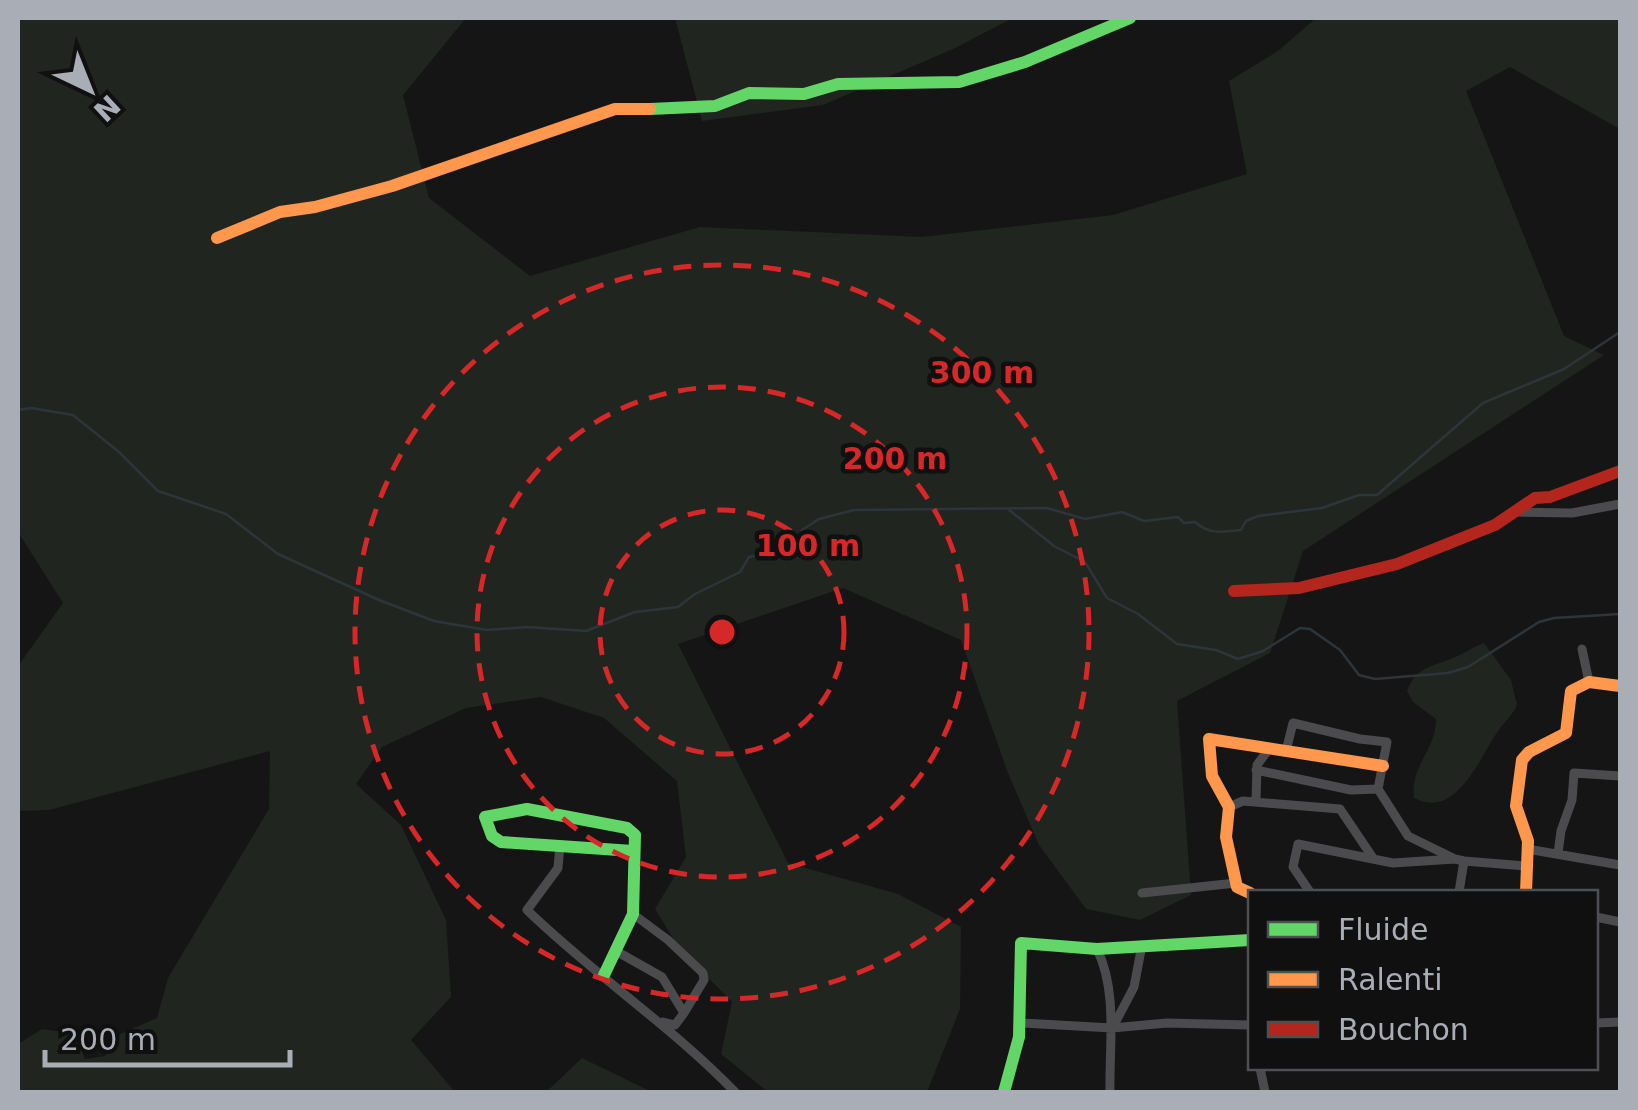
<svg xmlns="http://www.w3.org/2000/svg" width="1638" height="1110" viewBox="0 0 1638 1110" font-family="'DejaVu Sans',sans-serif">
<rect width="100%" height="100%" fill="#151516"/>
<path fill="#202520" d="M18 18H466L403 95 429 198 530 276 700 227 922 237 1113 215 1247 174 1229 81 1278 51 1316 18H1620V129L1510 67 1466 91 1564 336 1604 355 1303 551 1270 653 1177 701 1191 895 1140 920 1086 909 1039 845 1008 773 961 640 843 588 678 644 788 863 898 894 961 927 960 1009 927 1092H768L721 1054 732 1002 679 948 655 909 686 857 677 781 604 718 541 697 466 708 382 747 356 784 401 825 446 920 451 997 411 1040 455 1092H18V1044L42 1029 76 1034 85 1059 105 1056 120 1034 157 1018 168 978 269 809 270 751 49 810 18 811V666L63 603 18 532Z
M675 18H1013L953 49 823 105 702 121Z
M1484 643 1511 680 1517 705C1512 716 1505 721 1498 731 1479 758 1457 820 1414 798 1410 765 1436 751 1436 719L1413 702 1407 691C1416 667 1431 667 1453 658 1463 654 1473 647 1484 643Z
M582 1058 652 1092H546Z"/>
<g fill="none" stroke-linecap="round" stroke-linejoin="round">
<path stroke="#2e353a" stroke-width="2.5" d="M18 410 31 408 73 415 119 452 158 491 226 514 278 554 379 600 434 621 487 630 528 627 586 631 635 612 678 607 695 594 740 572 749 557 787 549 798 539 802 530 819 519 854 510 1047 508 1085 519 1122 512 1144 521 1178 517 1184 523 1195 522C1210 535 1222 532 1241 530L1246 521 1258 516 1322 508 1359 495H1377L1483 403 1564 369 1620 332
M1008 509 1054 546 1085 562 1107 598 1138 614 1177 644 1216 650 1238 659 1263 651 1300 628 1310 629 1340 650 1359 675 1375 679 1448 673 1468 667 1539 622 1554 618 1620 614"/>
<path stroke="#4b4b4e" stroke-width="9" d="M1515 512 1572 513 1620 504
M1582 649 1589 682
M1286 751 1293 723 1360 739 1387 742 1378 789 1408 836 1455 859
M1256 770 1351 790 1378 789
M1256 802 1257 765 1269 749
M1229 807 1243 801 1340 809
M1340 809 1373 858
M560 845 558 868 527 910C593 974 670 1025 735 1092
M1527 849 1620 865
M1558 853 1561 831 1572 800 1574 773 1620 776
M1310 892 1293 867 1298 844 1393 863 1455 859 1464 861
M1459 892 1464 861 1526 866
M1142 893 1236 883
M633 914 668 940 703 973 704 980 684 1013
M1596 917 1620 922
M1097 949C1118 992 1109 1046 1110 1092
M616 951 662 977 684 1013 675 1025 663 1022
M1023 1023 1112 1028 1167 1023 1250 1025
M1596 1023 1620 1022
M1113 1027 1134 987 1142 945
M1260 1068 1265 1092"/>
<path stroke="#63d668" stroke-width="12" d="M650 109 715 106 749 93 804 94 838 84 959 82 1025 62 1130 18
M604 975 633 914 635 835 627 828 527 809 485 817 492 836 501 842 633 851
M1004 1092 1019 1037 1021 943 1097 949 1250 940"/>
<path stroke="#ff974d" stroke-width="12" d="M217 238 280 212 315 207 392 186 615 109H650
M1526 892 1528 841 1516 806 1522 760 1529 752 1566 733 1571 691 1589 682 1620 686
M1250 893 1237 887 1226 837 1229 807 1212 776 1209 739 1383 766"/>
<path stroke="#b3261e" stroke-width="12" d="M1234 591 1299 588 1397 564 1495 525 1535 498 1550 497 1620 471"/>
</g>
<g fill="none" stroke="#d62828" stroke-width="5" stroke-dasharray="18 12">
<circle cx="722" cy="632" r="122"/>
<circle cx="722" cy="632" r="245"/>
<circle cx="722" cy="632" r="367"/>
</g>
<circle cx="722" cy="632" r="15" fill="#d62828" stroke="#101011" stroke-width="5"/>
<g font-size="30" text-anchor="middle" font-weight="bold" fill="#d62828" stroke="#101011" stroke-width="9" stroke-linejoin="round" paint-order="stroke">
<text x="982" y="383">300 m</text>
<text x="895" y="469">200 m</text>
<text x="808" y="556">100 m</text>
</g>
<rect width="1638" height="1110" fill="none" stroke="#a9adb5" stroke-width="40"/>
<rect x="1248" y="890" width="350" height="180" fill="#101011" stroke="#4d4f53" stroke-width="2.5"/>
<rect x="1268" y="922" width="50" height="15" fill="#63d668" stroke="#4d4f53" stroke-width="2.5"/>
<text x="1338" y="940" font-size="30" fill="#a9adb5">Fluide</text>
<rect x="1268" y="972" width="50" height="15" fill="#ff974d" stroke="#4d4f53" stroke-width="2.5"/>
<text x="1338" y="990" font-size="30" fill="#a9adb5">Ralenti</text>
<rect x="1268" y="1022" width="50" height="15" fill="#b3261e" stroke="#4d4f53" stroke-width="2.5"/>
<text x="1338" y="1040" font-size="30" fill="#a9adb5">Bouchon</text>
<g transform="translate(90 90) rotate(137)" stroke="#101011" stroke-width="8" paint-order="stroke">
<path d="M0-8L18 38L0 25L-18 38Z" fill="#a9adb5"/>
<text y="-15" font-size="28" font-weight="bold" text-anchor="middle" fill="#a9adb5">N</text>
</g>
<path d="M45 1050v15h245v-15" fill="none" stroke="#a9adb5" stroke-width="5"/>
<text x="60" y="1050" font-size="30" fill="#a9adb5" stroke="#101011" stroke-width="8" paint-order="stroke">200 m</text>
</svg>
